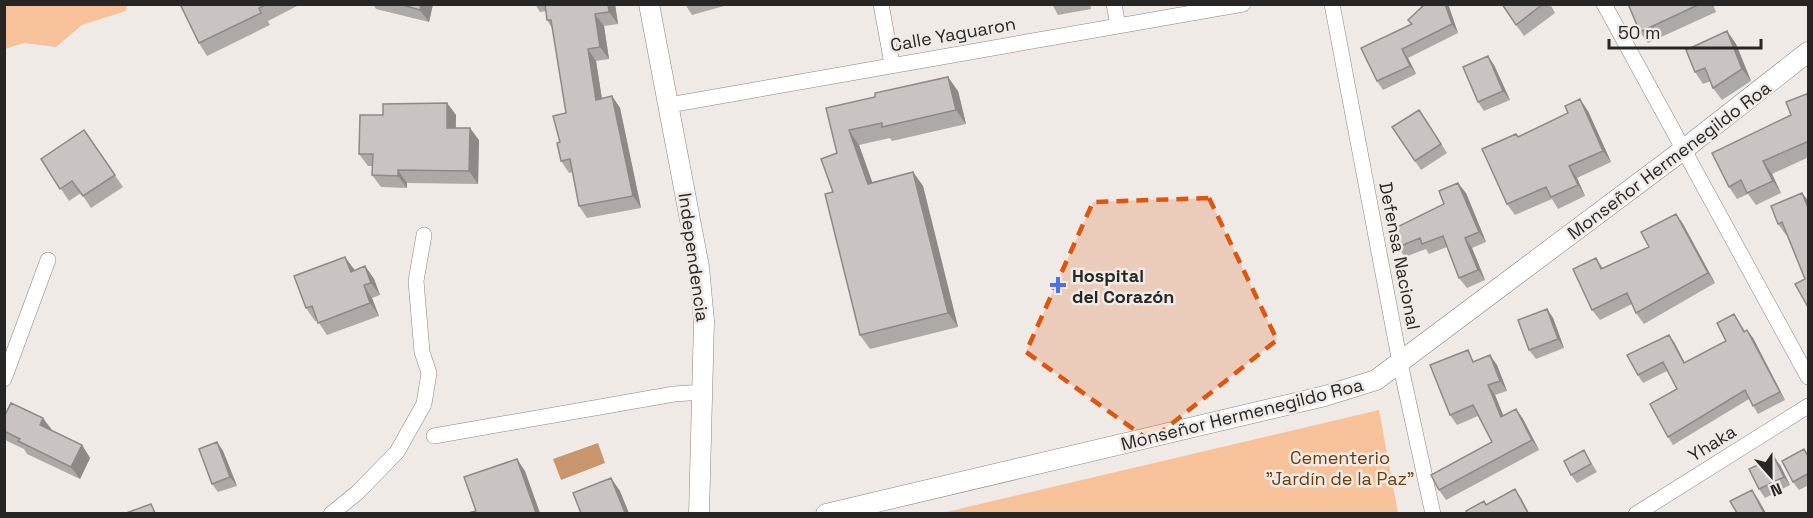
<svg xmlns="http://www.w3.org/2000/svg" width="1813" height="518" viewBox="0 0 1813 518" font-family="'Space Grotesk',sans-serif">
<rect width="100%" height="100%" fill="#efeae6"/>
<path fill="#f7c299" d="M5 4H127V5L126 11 82 25 56 47 24 43 5 49Z
M1379 410 1398 513H942Z"/>
<path fill="#c8956c" d="M598 443 605 463 561 480 553 459Z"/>
<g fill="none" stroke-linecap="round" stroke-linejoin="round">
<defs>
<path id="minor" d="M881 4 892 64
M1114 4 1118 26
M1332 4 1400 363 1433 514
M1604 4 1808 377
M669 105 1243 4
M4 379 48 260
M434 436 674 394 703 392
M331 514 358 492 397 452 424 404 429 373 422 352 416 281 424 235
M1636 514 1808 406"/>
<path id="tertiary" d="M649 4 699 267 704 321 699 514
M826 514 1325 396 1376 380 1683 150 1808 52"/>
</defs>
<use href="#minor" stroke="#898481" stroke-width="16"/>
<use href="#tertiary" stroke="#898481" stroke-width="21"/>
<use href="#minor" stroke="#fff" stroke-width="15"/>
<use href="#tertiary" stroke="#fff" stroke-width="20"/>
</g>
<path fill="#ada9a6" d="M180 4H301L268 21 270 25 207 56 199 43Z
M373 4H433L429 22 376 9Z
M535 4H615L618 24 604 26 609 59 596 61 602 99 612 96 620 108 641 208 587 218 579 206 572 172 569 173 561 161 560 142 566 113 552 28 547 20 546 11 540 12Z
M685 4H731L692 15Z
M1052 4H1090L1091 9 1058 15Z
M1425 4H1448L1458 33 1408 58 1416 74 1383 90 1377 81 1411 25 1408 20Z
M1501 4H1550L1555 13 1524 36Z
M1628 4H1713L1716 12 1648 43 1640 32Z
M1727 31 1736 44 1751 81 1722 100 1713 88 1711 81 1703 84 1695 72Z
M1494 65 1510 100 1484 111 1478 102Z
M958 91 966 124 892 141 890 138 859 145 872 182 913 172 923 186 958 327 870 349 860 335 833 192 837 153 826 108 875 97Z
M1809 93V157L1772 174 1781 193 1756 205 1748 194 1737 199 1729 187 1791 115Z
M447 103 456 115V128L479 140 478 184 407 183V188L381 187 372 175 373 166H368L359 154 383 115Z
M1588 111 1611 162 1577 178 1585 196 1558 209 1552 199 1515 215 1507 204 1518 137Z
M1425 118 1447 153 1421 170 1392 127Z
M84 130 123 187 91 208 81 193 69 201 41 159Z
M1466 193 1486 242 1472 248 1485 280 1467 288 1459 278 1447 247 1429 254 1426 249 1405 257 1398 247Z
M1802 193 1809 202V309L1805 279 1787 234 1786 235 1778 224Z
M1676 214 1683 224 1715 283 1644 324 1636 313 1632 304 1600 320 1592 310 1596 258 1603 268 1649 247Z
M365 266 374 279 380 295 372 298 379 316 327 335 317 320 315 321 306 308 354 270Z
M1547 309 1553 318 1564 348 1536 359 1529 350Z
M1734 314 1745 331 1747 330 1753 338 1785 400 1758 414 1749 399 1673 445 1668 437 1677 389 1667 371 1643 383 1638 375 1674 342 1685 363 1726 341Z
M1475 361 1497 365 1507 391 1495 395 1503 415 1516 409 1523 419 1539 450 1446 500 1439 490 1492 442 1478 416 1457 425 1450 415Z
M4 417 52 430 82 445 90 458 80 479 27 454 24 449 7 441 4 437Z
M217 442 223 451 237 486 218 492 212 484Z
M1804 449 1809 456V485L1799 490 1793 482Z
M1584 450 1597 472 1577 483 1571 475Z
M1780 465 1790 485 1765 498 1759 489Z"/>
<path fill="#8d8987" d="M421 4H433L429 22 420 10Z
M608 4H615L618 24 609 12Z
M1445 4H1448L1458 33 1452 24Z
M595 14 604 26 609 59 600 47Z
M1727 31 1736 44 1751 81 1742 69Z
M588 49 596 61 604 112 596 100Z
M1402 49 1408 58 1416 74 1410 66Z
M1488 56 1494 65 1510 100 1503 91Z
M948 77 958 91 966 124 956 110Z
M612 96 620 108 641 208 633 196Z
M1580 99 1588 111 1611 162 1603 151Z
M447 103 456 115 455 140 447 128Z
M470 128 479 140 478 184 469 171Z
M849 130 859 145 878 198 868 184Z
M1763 161 1772 174 1781 193 1773 181Z
M1569 166 1577 178 1585 196 1578 185Z
M398 170 407 183V188L398 176Z
M913 172 923 186 958 327 948 313Z
M1458 183 1466 193 1486 242 1479 232Z
M1802 193 1809 202V210Z
M1676 214 1683 224 1715 283 1708 273Z
M1465 238 1472 248 1485 280 1478 270Z
M345 257 354 269 359 284 351 272Z
M365 266 374 279 380 295 371 283Z
M364 285 372 298 379 316 370 303Z
M1547 309 1553 318 1564 348 1558 339Z
M1747 330 1753 338 1785 400 1780 392Z
M1669 335 1674 342 1689 371 1684 363Z
M1490 355 1497 365 1507 391 1500 381Z
M1488 385 1495 395 1508 427 1501 417Z
M1516 409 1523 419 1539 450 1532 440Z
M43 418 52 430 48 437 40 425Z
M217 442 223 451 237 486 230 477Z
M82 445 90 458 80 479 71 467Z
M1774 457 1780 465 1790 485 1784 477Z
M517 459 525 471 540 513H536Z
M611 478 620 491 629 513H625Z
M1515 489 1521 498 1529 513H1528Z
M1752 490 1758 499 1766 513H1764Z"/>
<path fill="#c9c4c1" stroke="#8d8987" stroke-width="1.5" d="M180 4H267L259 8 261 13 199 43Z
M399 4H421L420 10Z
M545 4H608L609 12 595 14 600 47 588 49 596 100 612 96 633 196 579 206 570 159 561 161 557 143 560 142 553 116 566 113 551 20H547Z
M1425 4H1445L1452 24 1402 49 1410 66 1377 81 1361 48 1412 24 1408 20Z
M1502 4H1543L1516 25Z
M1628 4H1700L1640 32Z
M1727 31 1742 69 1713 88 1705 68 1695 72 1686 50Z
M1488 56 1503 91 1478 102 1463 67Z
M948 77 956 110 882 127V123L849 130 868 184 913 172 948 313 860 335 825 194 833 192 821 159 837 153 826 108 875 97V93Z
M1809 93V141L1763 161 1773 181 1747 193 1741 180 1729 187 1712 153 1791 115 1786 102Z
M1580 99 1603 151 1569 166 1578 185 1551 197 1546 187 1507 204 1482 149 1516 134 1518 137 1568 113 1565 106Z
M447 103V128H470L469 171 398 170V176L372 175 373 154H359L360 115H383V104Z
M1419 110 1441 144 1415 161 1392 127Z
M84 130 115 175 83 196 72 181 60 189 41 159Z
M1458 183 1479 232 1465 238 1478 270 1459 278 1443 236 1422 244 1420 238 1398 247 1391 230 1444 204 1439 191Z
M1802 193 1809 210V309L1795 284 1805 279 1782 222 1778 224 1771 206Z
M1676 214 1708 273 1636 313 1627 293 1592 310 1573 269 1596 258 1601 269 1649 247 1641 232Z
M345 257 351 272 365 266 371 283 364 285 370 303 318 323 312 306 306 308 294 276Z
M1547 309 1558 339 1529 350 1518 320Z
M1734 314 1744 332 1747 330 1780 392 1753 406 1745 390 1668 437 1650 404 1677 389 1663 362 1638 375 1627 355 1669 335 1684 363 1726 341 1717 323Z
M1468 350 1473 362 1490 355 1500 381 1488 385 1501 417 1516 409 1532 440 1439 490 1431 475 1492 442 1473 405 1450 415 1430 365Z
M11 403 43 418 40 425 82 445 71 467 18 441 20 439 4 431V417Z
M217 442 230 477 212 484 199 449Z
M1804 449 1809 458V473L1793 482 1782 461Z
M1584 450 1591 464 1571 475 1564 461Z
M1774 457 1784 477 1759 489 1749 469Z
M517 459 536 513H468L476 511 464 477Z
M611 478 625 513H581L573 493Z
M1515 489 1528 513H1467L1466 511 1484 501 1486 505Z
M1752 490 1764 513H1737L1730 501Z
M151 504 155 513H126Z"/>
<path fill="#de560d" fill-opacity="0.2" stroke="#de560d" stroke-width="4.5" stroke-dasharray="12 8" stroke-linejoin="round" d="M1209 198 1277 340 1150 441 1026 352 1093 202Z"/>
<path fill="#516fe4" stroke="#efeae6" stroke-width="2" d="M1055 276h6v6h6v6h-6v6h-6v-6h-6v-6h6z"/>
<g text-anchor="middle" dominant-baseline="central" stroke-width="5" stroke-linejoin="round" paint-order="stroke">
<g font-size="18" fill="#282625" stroke="#efeae6">
<text transform="translate(953 34) rotate(-10)">Calle Yaguaron</text>
<text transform="translate(1669 160) rotate(-37)">Monseñor Hermenegildo Roa</text>
<text transform="translate(1400 256) rotate(79)">Defensa Nacional</text>
<text transform="translate(694 257) rotate(82)">Independencia</text>
<text transform="translate(1242 414) rotate(-14)">Monseñor Hermenegildo Roa</text>
<text transform="translate(1712 443) rotate(-32)">Yhaka</text>
</g>
<g font-size="18" font-weight="bold" fill="#282625" stroke="#efeae6" text-anchor="start">
<text x="1072" y="275">Hospital<tspan x="1072" dy="21">del Corazón</tspan></text>
</g>
<g font-size="18" fill="#6d3c0b" stroke="#efeae6">
<text x="1340" y="457">Cementerio<tspan x="1340" dy="21">"Jardín de la Paz"</tspan></text>
</g>
</g>
<rect width="1813" height="518" fill="none" stroke="#282625" stroke-width="12"/>
<g transform="translate(1771 476) rotate(159)" stroke="#efeae6" stroke-width="4.5" paint-order="stroke">
<path d="M0-4.5L10 22L0 15L-10 22Z" fill="#282625"/>
<text y="-9" font-size="16" font-weight="bold" text-anchor="middle" fill="#282625">N</text>
</g>
<path d="M1609 39v9h152v-9" fill="none" stroke="#282625" stroke-width="3"/>
<text x="1618" y="39" font-size="18" fill="#282625" stroke="#efeae6" stroke-width="4.5" paint-order="stroke">50 m</text>
</svg>
